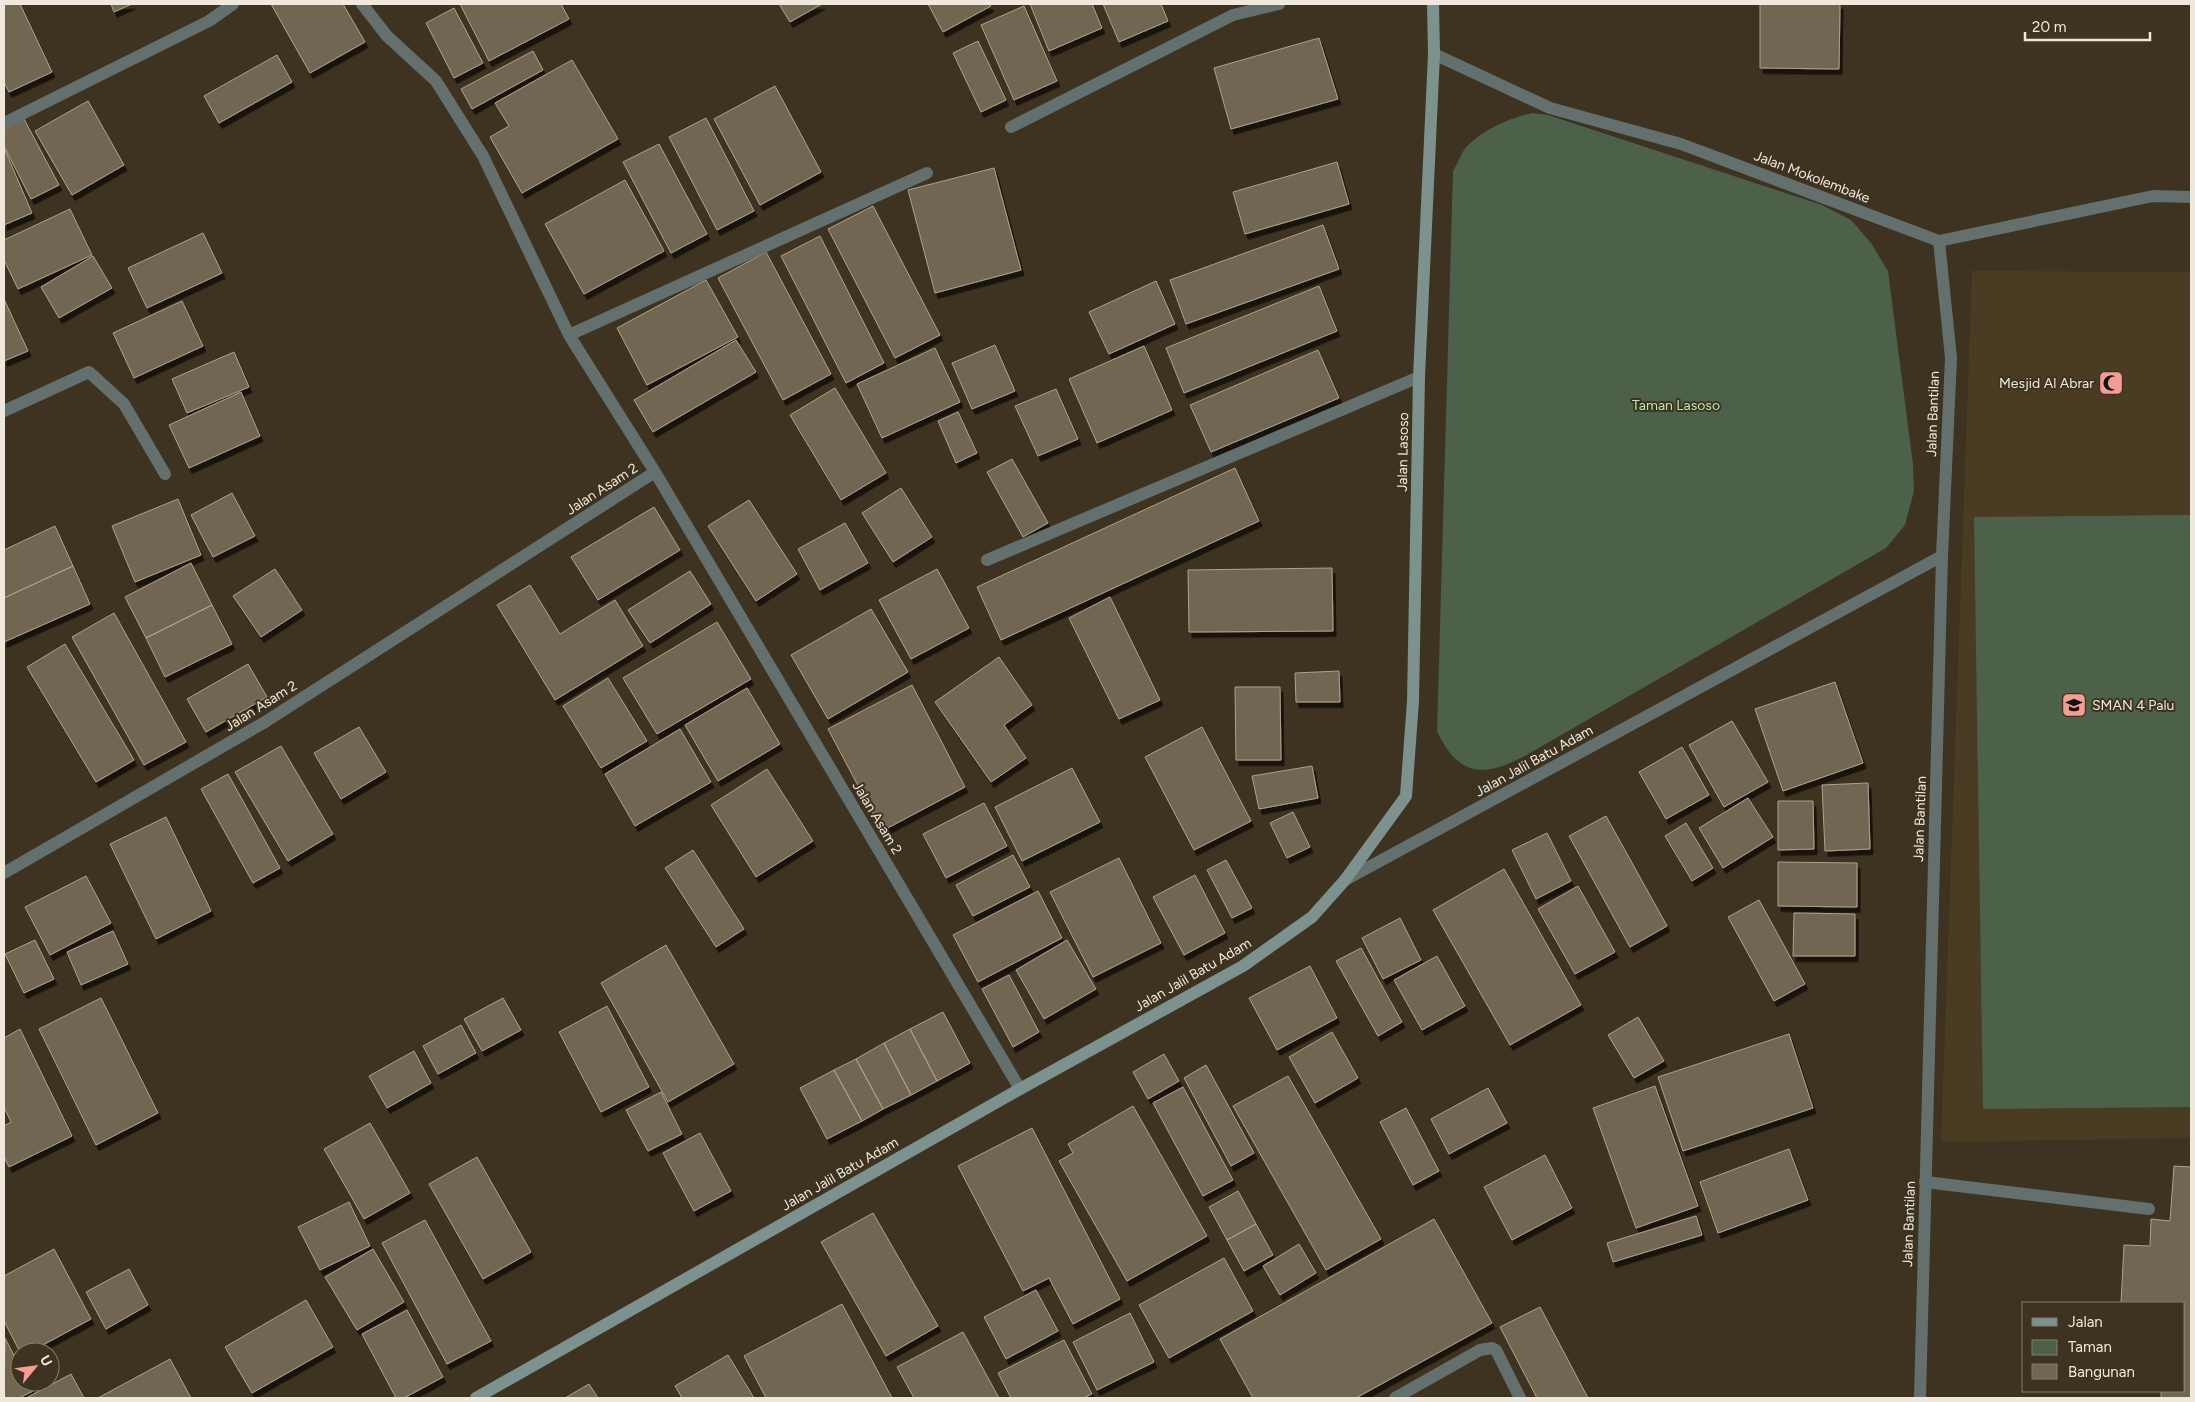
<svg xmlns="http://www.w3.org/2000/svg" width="2195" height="1402" viewBox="0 0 2195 1402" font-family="Figtree,sans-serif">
<defs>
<filter id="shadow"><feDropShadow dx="3" dy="5.5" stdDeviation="0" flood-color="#0009"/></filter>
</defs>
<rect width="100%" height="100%" fill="#3d3320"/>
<path fill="#4a3c22" d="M1972 271 2191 272V1138L1941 1142Z"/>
<path fill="#4d6049" d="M1532 113 1548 115 1822 205 1851 220 1871 243 1888 271 1913 465 1914 491 1905 525 1886 548 1530 753C1487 777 1460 780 1437 731L1453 171C1457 165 1460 156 1464 150 1479 131 1509 118 1532 113Z
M2191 515V1107L1983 1109 1974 517Z"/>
<path fill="#716651" stroke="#aea28c" filter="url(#shadow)" d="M4 4H20L52 72 9 92 4 82Z
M111 4H132L114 12Z
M271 4H343L365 42 310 73Z
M460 4H561L569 19 489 61Z
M779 4H822L790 22Z
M928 4H989L991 6 943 32Z
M1030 4H1092L1102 28 1049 51Z
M1103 4H1161L1168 21 1119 42Z
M1760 4H1840L1839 69 1760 68Z
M1024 6 1057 81 1014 100 981 25Z
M454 8 483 63 454 78 426 23Z
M1319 38 1338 99 1231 129 1214 68Z
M978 41 1006 100 981 112 953 53Z
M533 51 543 70 472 109 461 89Z
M277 55 292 82 219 123 204 96Z
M572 60 618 139 522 193 490 137 509 126 495 103Z
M775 86 821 172 760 205 714 119Z
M88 101 124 165 72 195 35 131Z
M706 118 754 211 717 230 669 137Z
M24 119 59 185 31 199 4 146V129Z
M659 144 707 234 671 253 623 162Z
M5 150 32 213 4 225V151Z
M1337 162 1349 204 1245 234 1233 192Z
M994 168 1021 270 935 293 908 190Z
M625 180 664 251 584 294 545 224Z
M873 206 940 335 895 358 828 229Z
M70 209 92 255 18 289 4 260V240Z
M1323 225 1339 269 1186 324 1170 280Z
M203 233 222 273 147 308 128 268Z
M820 236 884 363 846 383 781 256Z
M766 252 831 374 783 400 718 278Z
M93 256 112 288 59 318 41 287Z
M706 280 738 337 647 385 617 328Z
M1156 281 1175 324 1109 354 1089 312Z
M1319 286 1337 331 1184 393 1166 348Z
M4 299 28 351 4 361Z
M182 301 203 346 134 378 113 333Z
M736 340 756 372 653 432 634 400Z
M995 345 1015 391 972 409 952 363Z
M1144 346 1172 410 1097 443 1069 379Z
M935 348 960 402 882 438 857 384Z
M1318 350 1339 398 1211 452 1190 405Z
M234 352 249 387 187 413 172 379Z
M835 388 886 473 841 500 790 415Z
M1056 389 1078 439 1038 456 1015 406Z
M241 392 260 436 189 468 169 425Z
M958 412 977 453 956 463 938 421Z
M1012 459 1048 523 1023 537 987 472Z
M1235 468 1259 521 1001 640 977 587Z
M901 488 932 537 893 562 862 513Z
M232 493 255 536 213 557 191 515Z
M178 499 201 555 135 582 112 526Z
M749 500 797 574 756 601 708 526Z
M654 507 680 550 598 600 571 557Z
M845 523 868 563 820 590 798 549Z
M55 526 73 566 4 598V550Z
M191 563 212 605 146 638 125 597Z
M73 566 90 604 4 642V598Z
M1332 568 1333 631 1189 632 1188 570Z
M275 569 302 610 261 637 233 596Z
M937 569 969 628 911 659 879 600Z
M690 571 711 604 650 643 628 610Z
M530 585 560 634 615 600 643 646 555 700 497 605Z
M1110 597 1160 700 1119 719 1069 618Z
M212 605 232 644 165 677 146 638Z
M871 609 908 672 828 719 791 655Z
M114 613 186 742 144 765 72 637Z
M717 622 751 679 657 734 623 678Z
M65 644 134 760 96 782 27 667Z
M999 657 1032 705 1004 725 1026 758 991 782 935 702Z
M248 664 267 697 206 732 187 699Z
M1339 671 1340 702H1296L1295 673Z
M608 678 647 741 601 768 563 706Z
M1835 682 1863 763 1783 791 1755 709Z
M912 685 965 787 882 831 828 729Z
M1235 687H1280L1281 760H1236Z
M747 688 780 744 718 781 685 725Z
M1732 721 1768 782 1724 807 1689 745Z
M359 727 386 772 341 799 314 753Z
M1202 727 1251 821 1194 850 1145 757Z
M680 729 711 782 635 826 605 774Z
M281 746 333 834 288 861 235 772Z
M1682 747 1709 795 1666 819 1639 772Z
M1312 766 1318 798 1259 809 1252 776Z
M1072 768 1100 822 1022 861 995 807Z
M767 769 813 841 756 877 711 805Z
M228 774 280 868 253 883 201 789Z
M1868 783 1870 849 1825 851 1822 785Z
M1748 798 1773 837 1723 868 1699 828Z
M1778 801H1813L1814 849 1778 850Z
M984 803 1007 846 946 878 923 834Z
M1293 812 1310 847 1287 858 1270 823Z
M1606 816 1667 926 1630 947 1569 836Z
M166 817 211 911 156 939 110 844Z
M1686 823 1713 868 1692 881 1665 836Z
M1547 833 1571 881 1536 899 1512 850Z
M693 850 744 929 716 947 665 868Z
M1013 855 1030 887 973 916 956 885Z
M1119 858 1161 943 1093 977 1050 892Z
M1226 860 1252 908 1232 918 1207 870Z
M1778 862 1857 863V907L1778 906Z
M1504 869 1581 1005 1510 1045 1433 910Z
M1195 875 1225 933 1184 955 1153 897Z
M86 876 111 923 50 955 25 907Z
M1578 886 1615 952 1575 974 1538 909Z
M1038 891 1062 938 978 982 953 935Z
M1759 900 1805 984 1774 1001 1728 917Z
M1794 913 1855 914V956H1793Z
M1400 918 1421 960 1383 979 1362 938Z
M113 931 128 964 81 985 67 952Z
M35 940 54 979 24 993 5 954Z
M1067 940 1096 989 1044 1019 1016 970Z
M666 945 734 1064 668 1102 601 983Z
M1361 948 1402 1022 1378 1036 1336 961Z
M1437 956 1465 1006 1422 1030 1394 980Z
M1310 966 1337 1018 1277 1050 1249 998Z
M1009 975 1039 1032 1013 1047 982 989Z
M101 998 158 1113 96 1145 39 1029Z
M503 998 521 1030 482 1051 464 1019Z
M607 1006 649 1087 601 1112 559 1032Z
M943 1012 970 1063 937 1081 910 1029Z
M1638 1017 1664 1061 1634 1078 1608 1035Z
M461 1025 476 1053 438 1074 423 1046Z
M20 1029 72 1136 9 1167 4 1157V1126L11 1122 4 1107V1038Z
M910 1029 937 1081 911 1095 884 1043Z
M1332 1032 1358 1078 1315 1103 1289 1057Z
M1789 1034 1813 1108 1683 1151 1658 1077Z
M884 1043 911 1095 883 1109 856 1059Z
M414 1051 431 1083 387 1108 369 1076Z
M1164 1054 1179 1081 1148 1099 1133 1072Z
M856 1059 883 1109 862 1121 834 1070Z
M1206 1065 1254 1153 1231 1166 1184 1078Z
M834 1070 862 1121 827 1139 800 1088Z
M1288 1076 1381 1239 1326 1270 1233 1106Z
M1655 1086 1698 1206 1636 1228 1593 1108Z
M1183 1087 1233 1180 1203 1196 1153 1103Z
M1488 1088 1507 1123 1449 1154 1431 1119Z
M661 1092 682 1134 648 1151 626 1110Z
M1133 1106 1207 1236 1127 1281 1059 1161 1073 1153 1068 1144Z
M1406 1108 1439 1171 1413 1185 1380 1122Z
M370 1123 410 1193 364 1219 324 1149Z
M1032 1128 1120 1299 1073 1324 1049 1278 1023 1291 958 1166Z
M700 1133 731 1191 694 1211 663 1153Z
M1789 1149 1808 1200 1718 1233 1700 1182Z
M1545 1155 1572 1208 1512 1240 1484 1187Z
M477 1157 531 1252 483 1279 429 1184Z
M2174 1166 2191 1167V1398H2161V1391H2184V1303H2121L2124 1245 2150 1246 2151 1219 2170 1221Z
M1238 1191 1256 1224 1227 1240 1209 1207Z
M349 1202 370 1246 320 1270 298 1227Z
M873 1213 938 1326 886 1356 821 1242Z
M1696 1216 1702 1235 1613 1262 1607 1243Z
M1434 1219 1492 1323 1356 1398H1253L1220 1339Z
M425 1220 491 1341 447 1364 382 1243Z
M1256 1224 1273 1255 1244 1271 1227 1240Z
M1299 1244 1316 1273 1280 1295 1263 1266Z
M54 1249 91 1319 30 1352H20L4 1321V1276Z
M373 1249 404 1302 357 1330 325 1277Z
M1224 1258 1253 1311 1169 1358 1139 1305Z
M129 1269 148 1305 106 1329 86 1292Z
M1036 1290 1058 1331 1006 1359 984 1317Z
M306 1300 333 1347 252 1393 225 1347Z
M842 1304 892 1398H766L744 1356Z
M1540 1307 1588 1398H1537L1500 1327Z
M407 1310 443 1377 404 1398H396L362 1334Z
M1130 1313 1154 1362 1097 1390 1073 1342Z
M963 1332 999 1398H914L897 1367Z
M5 1338 20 1367V1382H28L33 1391 19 1398H4Z
M1064 1340 1092 1394 1083 1398H1011L998 1373Z
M728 1355 754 1398H682L675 1386Z
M170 1359 191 1398H98Z
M71 1374 84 1398H26Z
M589 1384 598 1398H565Z"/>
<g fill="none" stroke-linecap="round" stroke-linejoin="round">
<path stroke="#64706e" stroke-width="12" d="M1925 1182 2149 1209"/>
<path stroke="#64706e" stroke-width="12" d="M362 4 387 36 436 81 483 156 569 335 655 472
M1434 54 1550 108 1681 144 1939 241 2153 196 2191 197
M4 123 209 21 233 4
M1011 127 1233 15 1279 4
M569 335 927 173
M4 411 89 372 124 404 165 474
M987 560 1419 377
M4 873 265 722 655 472 1020 1089
M1345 880 1942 556
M1395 1398 1480 1350 1492 1348 1496 1350 1520 1398
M1920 1398 1942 556 1951 358 1939 241"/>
<path stroke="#7d918e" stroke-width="12" d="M476 1398 1020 1089 1243 966 1312 917 1345 880 1406 796 1413 701 1419 377 1434 54 1433 4"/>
</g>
<defs>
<symbol id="mosque-square" viewBox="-11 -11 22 22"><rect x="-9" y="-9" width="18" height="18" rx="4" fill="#f59c93" stroke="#3d3320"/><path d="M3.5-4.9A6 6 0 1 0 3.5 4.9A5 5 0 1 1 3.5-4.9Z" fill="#111"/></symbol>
<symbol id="school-square" viewBox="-11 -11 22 22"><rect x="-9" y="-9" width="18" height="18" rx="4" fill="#f59c93" stroke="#3d3320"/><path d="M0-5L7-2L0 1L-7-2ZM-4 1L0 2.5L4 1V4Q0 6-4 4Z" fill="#111"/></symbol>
</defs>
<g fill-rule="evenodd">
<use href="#mosque-square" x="2097" y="369" width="28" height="28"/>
<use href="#school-square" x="2060" y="691" width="28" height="28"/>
</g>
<g text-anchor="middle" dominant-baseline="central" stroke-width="4" stroke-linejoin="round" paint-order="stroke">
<g font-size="14" fill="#efe9dd" stroke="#3d3320">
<text transform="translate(1812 177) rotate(21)">Jalan Mokolembake</text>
<text transform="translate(1933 414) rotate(-88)">Jalan Bantilan</text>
<text transform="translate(1403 452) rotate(-89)">Jalan Lasoso</text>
<text transform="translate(602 489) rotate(-33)">Jalan Asam 2</text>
<text transform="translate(261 706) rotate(-32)">Jalan Asam 2</text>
<text transform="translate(1534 761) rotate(-29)">Jalan Jalil Batu Adam</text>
<text transform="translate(877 818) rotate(59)">Jalan Asam 2</text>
<text transform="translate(1920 819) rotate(-88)">Jalan Bantilan</text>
<text transform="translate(1193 975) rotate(-30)">Jalan Jalil Batu Adam</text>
<text transform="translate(840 1174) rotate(-30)">Jalan Jalil Batu Adam</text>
<text transform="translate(1909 1224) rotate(-88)">Jalan Bantilan</text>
</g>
<g font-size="14" fill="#efe9dd" stroke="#3d3320" text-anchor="end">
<text x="2094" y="383">Mesjid Al Abrar</text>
<text x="2092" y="705" text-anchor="start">SMAN 4 Palu</text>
</g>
<g font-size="14" fill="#b6e9ac" stroke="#3d3320">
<text x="1676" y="405">Taman Lasoso</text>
</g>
</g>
<rect width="2195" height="1402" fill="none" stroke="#efe9dd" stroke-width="10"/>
<rect x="2022" y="1302" width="162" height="90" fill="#3d3320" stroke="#847c6c"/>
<rect x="2032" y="1318" width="25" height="8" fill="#7d918e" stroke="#847c6c"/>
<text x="2068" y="1327" font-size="15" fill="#efe9dd">Jalan</text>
<rect x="2032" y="1340" width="25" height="15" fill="#4d6049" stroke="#847c6c"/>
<text x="2068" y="1352" font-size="15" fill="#efe9dd">Taman</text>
<rect x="2032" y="1364" width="25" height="15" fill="#716651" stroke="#847c6c"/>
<text x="2068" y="1377" font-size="15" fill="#efe9dd">Bangunan</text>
<g transform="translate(35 1367) rotate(61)"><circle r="24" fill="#3d3320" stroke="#847c6c"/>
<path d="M0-4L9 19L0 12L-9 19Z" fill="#f59c93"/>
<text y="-8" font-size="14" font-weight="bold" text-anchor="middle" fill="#efe9dd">U</text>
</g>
<path d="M2025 32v8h125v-8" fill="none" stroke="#efe9dd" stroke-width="2.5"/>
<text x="2032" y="32" font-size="15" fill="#efe9dd" stroke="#3d3320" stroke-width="4" paint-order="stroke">20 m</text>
</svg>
